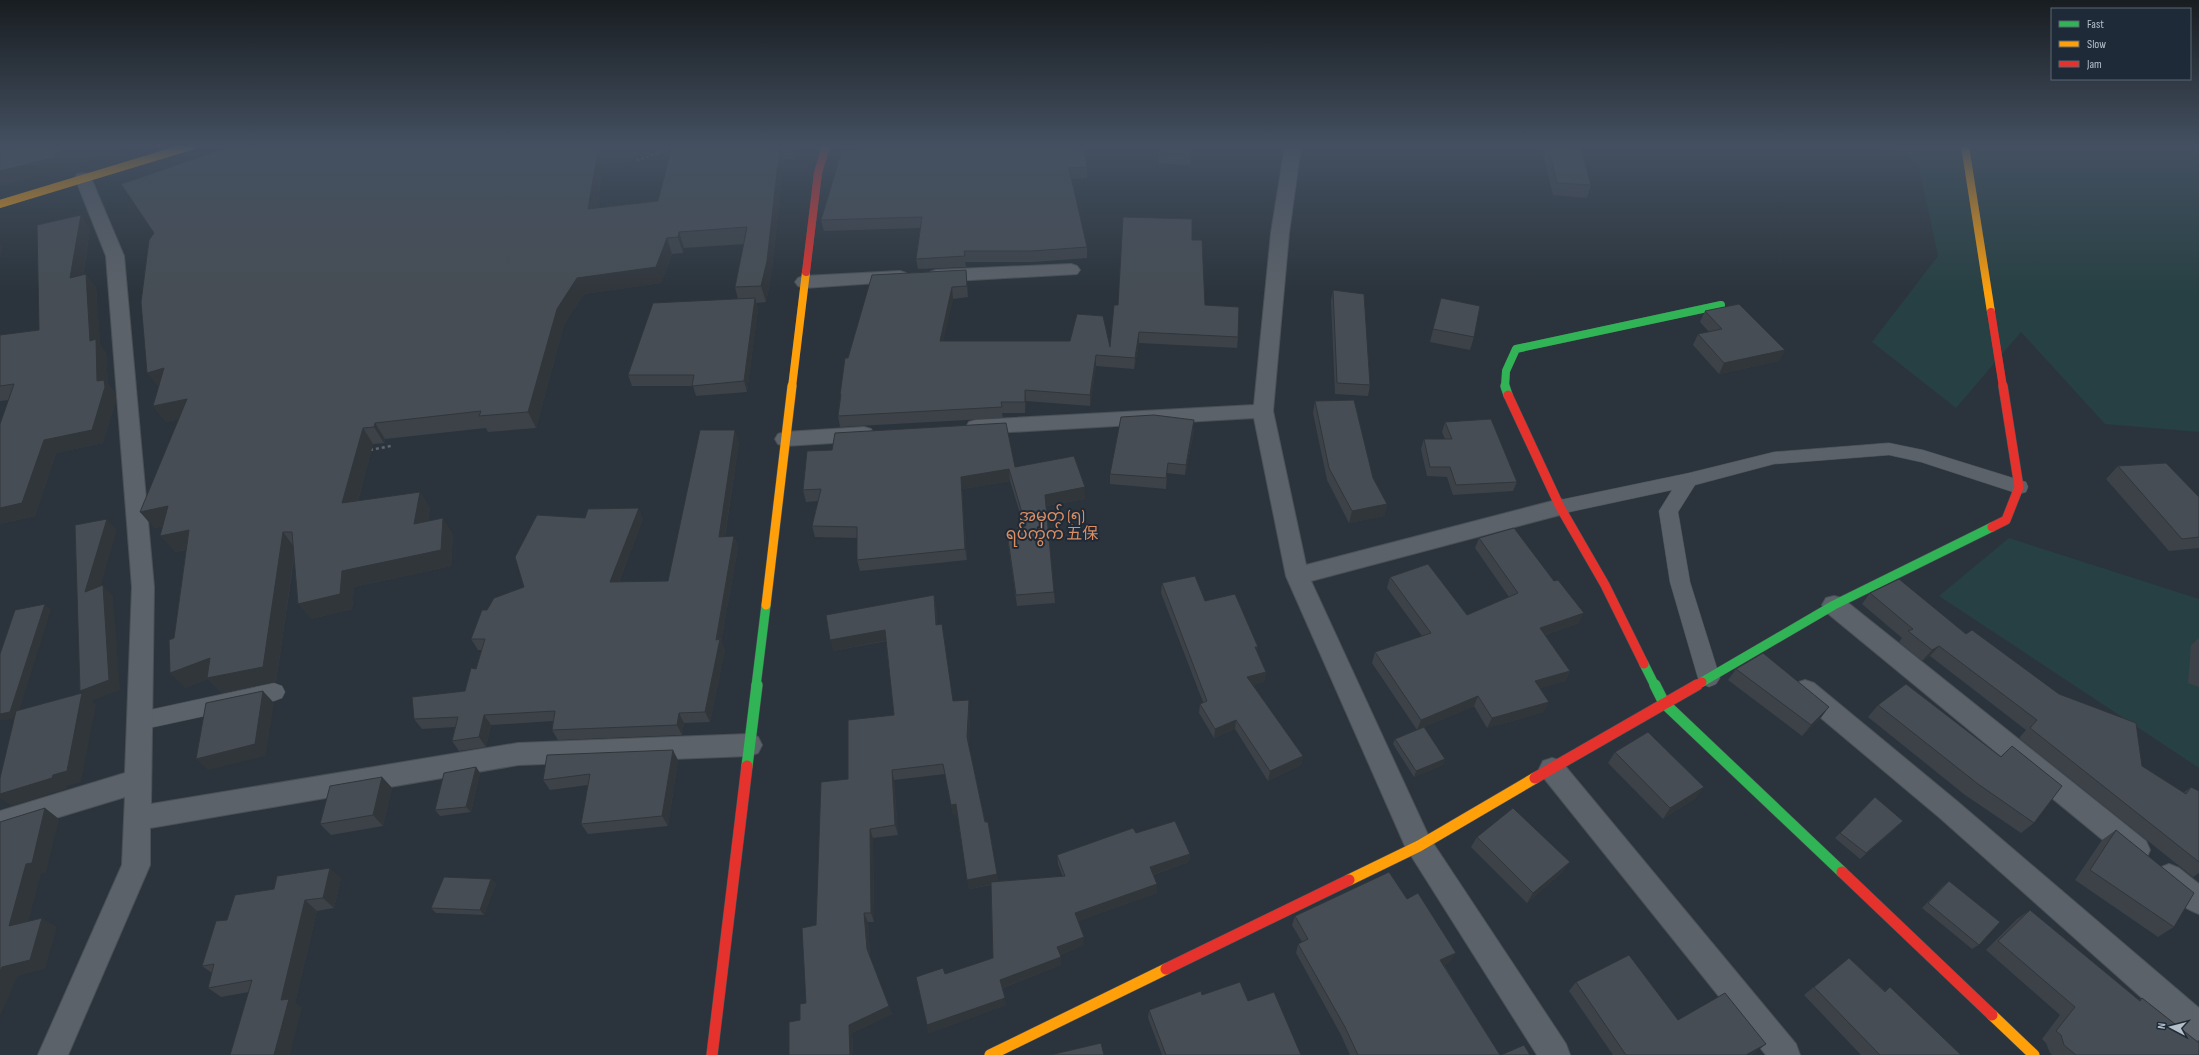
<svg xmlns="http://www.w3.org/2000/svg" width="2199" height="1055" viewBox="0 0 2199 1055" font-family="'Sofia Sans Condensed','Noto Sans SC','Noto Sans Myanmar',sans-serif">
<rect width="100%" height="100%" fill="#2b343c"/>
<path fill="#274043" d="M1874 146H2199V432L2105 424 2021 332 1956 408 1872 342 1938 256 1918 161Z
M2009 538 2199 599V768L1939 596Z"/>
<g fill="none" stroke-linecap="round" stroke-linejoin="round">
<defs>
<path id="lane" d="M1889 443 1923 450 2026 482 2028 487 2026 492 2019 494 1921 462 1889 455 1774 464 1695 485 1678 512 1690 582 1720 678 1716 684 1709 687 1702 684 1698 678 1670 582 1659 511 1672 490 1560 514 1553 512 1551 507 1553 502 1560 500 1689 473 1774 452Z
M274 683 282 686 285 692 282 698 274 701 140 730 132 728 129 721 132 714 140 712Z"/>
<path id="street" d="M1285 146H1301L1289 233 1273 411 1306 565 1560 499 1568 501 1571 507 1568 513 1560 515 1311 581 1429 837 1566 1044 1570 1055H1537L1405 846 1286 576 1254 418 976 434 969 432 966 427 969 422 976 420 1254 405 1271 233Z
M83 173 89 174 91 178 124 256 154 587 151 804 518 743 749 734 758 737 762 745 758 753 749 756 518 765 150 828V865L68 1055H38L122 865 125 797 0 835V811L125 773 132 587 106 256 75 178 77 174Z
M1071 264 1077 266 1080 270 1077 274 936 282 930 280 927 276 930 272 936 270Z
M900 271 906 273 909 277 906 281 804 288 798 286 795 282 798 278 804 276Z
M864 427 871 429 874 434 871 439 864 441 785 446 778 444 775 439 778 434 785 432Z
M1834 596 1842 598 2146 841 2150 850 2146 859 2136 863 2126 859 1826 612 1822 605 1826 598Z
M1805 680 1814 683 1958 802 2199 1008V1043L2188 1039 1940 818 1796 697 1793 690 1796 683Z
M1552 758 1561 761 1796 1044 1800 1055H1766L1543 777 1539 769 1543 761Z
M2169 864 2179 868 2199 884V914C2183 908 2162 893 2155 877L2159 868Z"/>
<path id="fast-far2" d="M1505 387 1506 371 1516 349 1721 305"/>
<path id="fast-far1" d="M1505 386 1508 395
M1644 664 1655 686
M1702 682 1834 605 1992 527
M756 686 766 605"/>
<path id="fast" d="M1655 685 1664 703 1842 872
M747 766 757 685"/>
<path id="slow-far2" d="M1965 146 1991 312
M0 204 191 146
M792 387 806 272"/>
<path id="slow-far1" d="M766 605 792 386"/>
<path id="slow" d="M1349 880 1419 846 1535 778
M1992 1015 2034 1055
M990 1055 1166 969"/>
<path id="jam-far2" d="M806 272 818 173 826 146
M1991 312 2003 387"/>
<path id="jam-far1" d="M1508 395 1560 507 1605 585 1644 664
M1992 527 2006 520 2019 487 2003 386
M1695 686 1702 682"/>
<path id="jam" d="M1535 778 1697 685
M1842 872 1992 1015
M1166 969 1349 880
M712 1055 747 766"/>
</defs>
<use href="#lane" stroke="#4a5056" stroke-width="1"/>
<use href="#street" stroke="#4a5056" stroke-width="2"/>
<use href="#fast-far2" stroke="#4a5056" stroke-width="8"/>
<use href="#fast-far1" stroke="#4a5056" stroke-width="10"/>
<use href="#fast" stroke="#4a5056" stroke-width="12"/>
<use href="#slow-far2" stroke="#4a5056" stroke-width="8"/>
<use href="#slow-far1" stroke="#4a5056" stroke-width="10"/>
<use href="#slow" stroke="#4a5056" stroke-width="12"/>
<use href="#jam-far2" stroke="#4a5056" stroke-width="8"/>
<use href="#jam-far1" stroke="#4a5056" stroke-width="10"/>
<use href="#jam" stroke="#4a5056" stroke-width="12"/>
<path stroke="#5f666d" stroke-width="2" stroke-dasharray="2.5 2.5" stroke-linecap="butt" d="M633 156 638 160 678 146"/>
<path stroke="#5f666d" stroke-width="2.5" stroke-dasharray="3 3" stroke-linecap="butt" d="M370 450 391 446"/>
<use href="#lane" fill="#5c6269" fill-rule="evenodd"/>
<use href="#street" fill="#5c6269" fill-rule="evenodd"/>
<use href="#fast-far2" stroke="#30b455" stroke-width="8"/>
<use href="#fast-far1" stroke="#30b455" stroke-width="9"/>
<use href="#fast" stroke="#30b455" stroke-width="11"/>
<use href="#slow-far2" stroke="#ff9f0a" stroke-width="8"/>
<use href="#slow-far1" stroke="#ff9f0a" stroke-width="9"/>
<use href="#slow" stroke="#ff9f0a" stroke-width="11"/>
<use href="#jam-far2" stroke="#e5322d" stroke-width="8"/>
<use href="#jam-far1" stroke="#e5322d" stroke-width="9"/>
<use href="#jam" stroke="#e5322d" stroke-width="11"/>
</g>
<path fill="#3c4248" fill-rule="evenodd" d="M232 146H797L794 159H784L771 277 766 302 756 303 758 309 747 392 696 396 693 386H632L628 375 738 299 735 287 744 244 684 248 683 253 672 254 661 283 584 294 564 325 536 428 488 432 486 428 385 439 384 443 373 444 358 501 420 492 430 508 428 521 453 534 451 566 354 587 352 609 311 619 294 558 276 682 222 693 208 679 185 688 174 638 186 550 175 552 163 526 154 528 179 419 166 422 153 406ZM671 148 658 201 597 208 603 167Z
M1160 146H1191L1190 165 1159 163Z
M1541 146H1580L1591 185 1587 198 1553 195Z
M842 150 1087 167V178L1071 179 1087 247V258L1033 262H965L966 267 918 269 916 259 920 228 824 231 821 220Z
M90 229 83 275 96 287 100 344 106 353 108 384 115 393 116 401 103 443 56 453 35 516 0 524V424L9 400 0 401V335L39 330Z
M1192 240 1205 305 1238 337 1237 348 1139 343 1134 369 1096 366 1090 406 1026 401 1025 413H1002L1003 418 840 427 838 416 841 399 840 395 848 358 966 270 968 297 953 299 943 341 1110 347 1118 305Z
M1333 290 1370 385 1368 396 1335 394 1331 301Z
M1441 298 1474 337 1470 350 1430 342Z
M1705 311 1785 350 1779 361 1719 374 1693 345 1698 334 1709 332 1700 322Z
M1315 401 1373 478 1387 504 1384 516 1349 523 1327 480 1313 413Z
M1445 422 1517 482 1513 491 1453 495 1447 477 1427 476 1421 449 1424 439H1445L1442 432Z
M1194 431 1185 475 1167 473 1166 489 1110 484V474Z
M739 441 725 536H734L738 547 721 642 725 650 710 722 684 723 682 735 558 740 552 730 553 721 491 725 486 747 459 751 452 741 455 727 422 729 414 719 465 691 476 669 482 650H478L471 639 487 610 524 587 585 518 643 519 619 582 668 581Z
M2118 466 2199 497V548L2169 551 2106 479Z
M1015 467 1085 499 1046 506 1054 592 1055 603 1017 606 1009 550 1008 539 1018 538 1024 526 1010 481 962 489 967 560 860 571 857 560V538L815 537 812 526 818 501 806 502 803 490Z
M1479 538 1579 623 1545 635 1570 671 1565 681 1540 688 1544 712 1487 728 1474 706 1417 730 1372 663 1375 652 1422 636 1387 588 1390 577 1467 615 1509 597 1475 548Z
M1162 583 1205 601 1257 652 1266 672 1264 682 1253 685 1303 756 1301 765 1268 781 1235 729 1214 738 1199 713 1200 704 1203 702 1161 593Z
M1870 593 1966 634 2142 766 2183 793 2191 787 2199 791V873L2193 877 2019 738 2026 730 1930 656 1922 661 1899 642 1902 638 1862 604Z
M934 595 936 606 937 625 953 701 970 711 969 746 998 881 1063 877 1058 864 1057 855 1136 833 1190 854 1189 862 1153 875 1157 893 1078 921 1084 937V945L1060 955 1061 957V965L1002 988 1006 1005 929 1033 927 1025 945 974 993 958 991 885 969 889 957 814 953 815 945 774 894 780 898 835 873 838 874 922H868L870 957 892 1014 852 1033 853 1055H789L806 1003 816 925 848 779 894 715 886 641 833 651Z
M2199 638V687L2188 683 2191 645Z
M1736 669 1820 719 1802 736 1728 680Z
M1878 705 2000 757 2012 746 2034 823 2021 833 1965 795 1868 717Z
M1395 739 1445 759 1443 765 1414 777 1393 744Z
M1615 752 1696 798 1663 819 1608 763Z
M678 760 668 826 588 834 581 824 588 785 550 790 543 780Z
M476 767 480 773 471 812 440 816 435 810Z
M382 777 392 788 383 826 331 835 320 824Z
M1875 797 1897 827 1860 859 1835 838Z
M2116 830 2174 927 2158 937 2075 880 2102 840Z
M1477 837 1563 872 1527 903 1471 847Z
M341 878 334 908 317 911 295 1003 302 1008 249 992 221 997 208 988 212 973 202 966 227 920Z
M491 879 496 884 484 915 436 913 431 908Z
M1949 881 1979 945 1972 949 1922 908 1942 887Z
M1407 899 1450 962 1444 965 1500 1055H1350L1341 1035 1296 953 1298 944 1302 942 1292 925 1295 916Z
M2030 910 2139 1000 2142 998 2196 1041 2199 1040V1055H2052L2050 1053 2046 1043 2042 1039 2060 1015 1986 950 2017 919Z
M1849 958 1885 991 1890 987 1961 1055H1861L1804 995Z
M1576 982 1678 1020 1756 1052 1750 1055H1613L1569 991Z
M1202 995 1248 1001 1301 1055H1162L1148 1018 1149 1010Z"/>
<path fill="#31363b" d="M81 146H132L65 166V170L0 186V171Z
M617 146H680L603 167 594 225 588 209 598 151Z
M780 146H781L784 159 771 277 766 302 761 286Z
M791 146H797L794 159Z
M81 215 90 229 80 292 70 278Z
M679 232 684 248 683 253 678 237Z
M667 238 672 254 661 283 584 294 564 325 536 428 528 412 557 309 577 278Z
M0 243 3 247 0 259Z
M86 274 96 287 100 344 106 353 108 384 115 393 116 401 103 443 56 453 35 516 0 524V508L44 440 97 381 90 341Z
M952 287 953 299 941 352 940 341Z
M755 298 758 309 747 392 744 381Z
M1139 332V343L1134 369 1135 358Z
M1785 350 1779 361 1719 374 1724 363Z
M1096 355V366L1090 406V395Z
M164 368 160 389 147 373Z
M1025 390 1026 401 1025 413Z
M187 399 200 415 166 422 153 406Z
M1194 420V431L1185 475 1186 465Z
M375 423 385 439 384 443 374 427Z
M363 428 373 444 353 519 342 503Z
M735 430 739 441 723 547 719 537Z
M1009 469 1010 481 962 489 967 560 965 549 961 477Z
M1085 487V499L1045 506V495Z
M420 492 430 508 424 540 414 524Z
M1387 504 1384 516 1349 523 1352 511Z
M168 506 182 522 154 528 140 512Z
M639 508 643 519 615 592 610 582Z
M443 518 453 534 451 566 354 587 352 609 311 619 298 604 342 571Z
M107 519 117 530 96 602 85 592Z
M189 530 202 546 175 552 160 536Z
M283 532 295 548 276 682 222 693 208 679 185 688 170 673 210 658Z
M734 536 738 547 721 642 725 650 710 722 705 712 716 640Z
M103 585 113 596 120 690 92 701 96 705 81 782 67 786 66 789 11 806 0 798V794L53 775 82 693 80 691Z
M934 595 936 606 938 636 936 625Z
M45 604 51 610 17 718 0 721V714Z
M1584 613 1579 623 1535 638 1540 628Z
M885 630 888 640 833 651 830 640Z
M1939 646 1930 656 1922 661 1932 650Z
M1255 647H1258L1256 656Z
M1570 671 1565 681 1531 691 1535 681Z
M1266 672 1264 682 1246 687 1247 677Z
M263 691 274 703 266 756 208 770 196 759Z
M1478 696 1474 706 1417 730 1421 720Z
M969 700 970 711 969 748 967 737Z
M1549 702 1544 712 1487 728 1492 718Z
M1829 707 1820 719 1802 736 1811 725Z
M679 713 684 723 682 735 677 725Z
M484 715 491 725 486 747 479 737Z
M1236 720 1235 729 1214 738 1215 729Z
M673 750 678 760 668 826 662 816Z
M1303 756 1301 765 1268 781 1270 771Z
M1445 759 1443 765 1414 777 1416 771Z
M476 767 480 773 471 812 466 807Z
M892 770 894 780 898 835 895 825Z
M382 777 392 788 383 826 373 815Z
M1704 787 1696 798 1663 819 1670 808Z
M956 804 958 814 953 815 951 805Z
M45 808 59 819 46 873 41 874 25 935 9 926 26 864Z
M870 829 873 838 874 922 871 913Z
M1190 854 1189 862 1149 876 1150 867Z
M1570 862 1563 872 1527 903 1533 893Z
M330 868 341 878 334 908 323 898Z
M997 874 998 883 969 889 967 880Z
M491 879 496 884 484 915 480 910Z
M1157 884V893L1075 922V913Z
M305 900 317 911 295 1003 302 1008 290 1055H274L281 1000Z
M864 913 868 922 870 958 867 949Z
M42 918 57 927 45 969 18 976 0 1016V971L2 967Z
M1084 937V945L1057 956V947Z
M1456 953 1450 962 1435 969 1440 960Z
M1061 957V965L1001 988 1000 980Z
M1005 998 1006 1005 929 1033 927 1025Z
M889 1006 892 1014 852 1033 853 1055H850L849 1025Z
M1766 1044 1756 1052 1750 1055H1746Z"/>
<path fill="#464d54" stroke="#31363b" d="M0 146H81L55 153 56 157 0 171Z
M232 146H617L598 151 588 209 658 201 672 146H780L767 261 761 286 735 287 747 227 679 232 678 237 667 238 656 267 577 278 557 309 528 412 479 416 481 411 375 423 374 427 363 428 342 503 420 492 414 524 443 518 441 550 342 571 340 594 298 604 292 532H283L263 667 207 678 210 658 170 673 169 640 174 638 189 530 160 536 168 506 140 512 187 399 153 406 164 368 147 373 141 302 149 240 154 233 121 184Z
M853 146H1083L1087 167 1069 168 1087 247 1032 251H964L965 256 916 259 922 217 821 220 842 150H852Z
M1160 146H1191V154L1159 153Z
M1548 146H1580L1591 185 1557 183Z
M81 215 70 278 86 274 90 341 96 339 97 381 104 380 105 387 92 430 44 440 22 503 0 508V424L14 384 0 386V335L39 330 37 225Z
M1123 217 1192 219V240H1202L1205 305 1239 307 1238 337 1139 332 1135 358 1096 355 1090 395 1025 390V402H1001L1002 407 838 416 841 394 840 395 845 358H848L872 275 966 270 967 286 952 287 940 341H1070L1077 314 1103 316 1110 347 1114 305H1118Z
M1333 290 1364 294 1370 385 1337 383Z
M755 298 744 381 692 386 694 375H628L653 303Z
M1441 298 1480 306 1474 337 1433 329Z
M1739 304 1785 350 1724 363 1698 334 1722 329 1705 311Z
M1354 400 1373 478 1387 504 1352 511 1329 468 1315 401Z
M1154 415 1194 420 1186 465 1168 463 1166 478 1110 474 1121 417Z
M1491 419 1517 482 1456 485 1450 467H1430L1424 439H1452L1445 422Z
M1006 423 1015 467 1074 456 1085 487 1045 495 1054 592 1016 595 1008 539 1018 538 1017 527 1026 526 1009 469 961 477 965 549 857 560V527L812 526 821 489 803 490 807 451 832 450 835 433Z
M700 430H735L719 537 734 536 716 640 720 639 705 712 679 713 677 725 552 730 555 711 484 715 479 737 452 741 458 717 414 719 412 697 465 691 471 668 476 669 485 639H471L482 610H487L494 598 524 587 515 557 537 515 585 518 588 509 639 508 610 582 668 581Z
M2166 463 2199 497V537L2182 539 2118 466Z
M107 519 85 592 103 585 109 680 80 691 75 525Z
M1514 528 1554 581 1558 580 1584 613 1540 628 1570 671 1535 681 1549 702 1492 718 1478 696 1421 720 1375 652 1431 633 1390 577 1428 564 1467 615 1518 593 1479 538Z
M1195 576 1205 601 1235 594 1258 647H1255L1266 672 1247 677 1303 756 1270 771 1236 720 1215 729 1200 704 1207 701 1162 583Z
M1899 579 1966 634 1972 630 2059 694 2136 723 2142 766 2186 794 2191 787 2199 791V862L2030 728 2037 720 1939 646 1932 650 1908 631 1913 629 1870 593Z
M934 595 936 625 942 624 953 701 969 700 967 737 985 822H988L997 874 967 880 956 804 951 805 943 764 892 770 895 825 870 829 871 913H864L867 949 889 1006 849 1025 850 1055H789V1022L800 1020V1004L806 1003 802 928 816 925 821 782 848 779V720L894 715 885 630 830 640 826 615Z
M45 604 10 712 0 714V654L15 610Z
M1763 653 1829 707 1811 725 1736 669Z
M1906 684 2001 757 2012 746 2062 786 2034 823 1978 784 1878 705Z
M263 691 255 744 196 759 206 703Z
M82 693 67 771 53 775 52 778 0 794V778L16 711Z
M1424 727 1445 759 1416 771 1395 739Z
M1648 732 1704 787 1670 808 1615 752Z
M673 750 662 816 581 824 590 774 543 780 547 755Z
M476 767 466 807 435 810 444 773Z
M382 777 373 815 320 824 330 786Z
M1875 797 1903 821 1866 853 1840 833Z
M45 808 32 863 26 864 9 926 42 918 30 960 2 967 0 971V822Z
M1513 808 1570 862 1533 893 1477 837Z
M1175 821 1190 854 1150 867 1157 884 1075 913 1084 937 1057 947 1061 957 1000 980 1005 998 927 1025 916 977 943 968 945 974 993 958 991 882 1065 876 1057 855 1133 828 1136 833Z
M2116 830 2194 893 2174 927 2090 870Z
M330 868 323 898 305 900 281 1000 289 999 274 1055H230L252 980 208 988 214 964 202 966 216 921 227 920 235 895 274 889 277 876Z
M1389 872 1407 899 1418 893 1456 953 1440 960 1500 1055H1358L1345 1027 1298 944 1308 939 1295 916Z
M444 877 491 879 480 910 431 908Z
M1949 881 2000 922 1979 945 1928 903Z
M2030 910 2140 1001 2142 998 2199 1043V1055H2076L2064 1045 2061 1035 2056 1031 2075 1007 1998 941Z
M1629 955 1678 1020 1725 993 1766 1044 1746 1055H1626L1576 982Z
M1849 958 1885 992 1890 987 1961 1055H1880L1814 987Z
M1240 982 1248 1001 1274 992 1301 1055H1166L1149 1010 1201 991 1202 995Z
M1101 1043 1104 1055H1050Z
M1524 1045 1530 1055H1501Z"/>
<linearGradient id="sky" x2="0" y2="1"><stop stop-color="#181d21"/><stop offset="0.5" stop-color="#445061"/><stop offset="1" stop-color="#445061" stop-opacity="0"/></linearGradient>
<rect width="2199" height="293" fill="url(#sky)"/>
<g text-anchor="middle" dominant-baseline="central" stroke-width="4" stroke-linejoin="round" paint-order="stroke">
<g font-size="16" fill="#dc8d61" stroke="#1e2a37">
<text x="1052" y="516">အမှတ် (၅)<tspan x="1052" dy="18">ရပ်ကွက် 五保</tspan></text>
</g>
</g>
<rect x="2051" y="8" width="140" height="72" fill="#1e2a37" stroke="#5b6673"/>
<rect x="2059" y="21" width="20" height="6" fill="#30b455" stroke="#5b6673"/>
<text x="2087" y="28" font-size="12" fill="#b6c0cc">Fast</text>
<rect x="2059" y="41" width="20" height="6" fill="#ff9f0a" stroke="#5b6673"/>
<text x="2087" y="48" font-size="12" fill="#b6c0cc">Slow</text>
<rect x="2059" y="61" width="20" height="6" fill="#e5322d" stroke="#5b6673"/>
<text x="2087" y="68" font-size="12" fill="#b6c0cc">Jam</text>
<g transform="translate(2171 1027) rotate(277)" stroke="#1e2a37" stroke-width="3" paint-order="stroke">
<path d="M0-3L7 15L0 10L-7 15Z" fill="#b6c0cc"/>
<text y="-6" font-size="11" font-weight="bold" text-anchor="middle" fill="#b6c0cc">N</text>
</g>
</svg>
